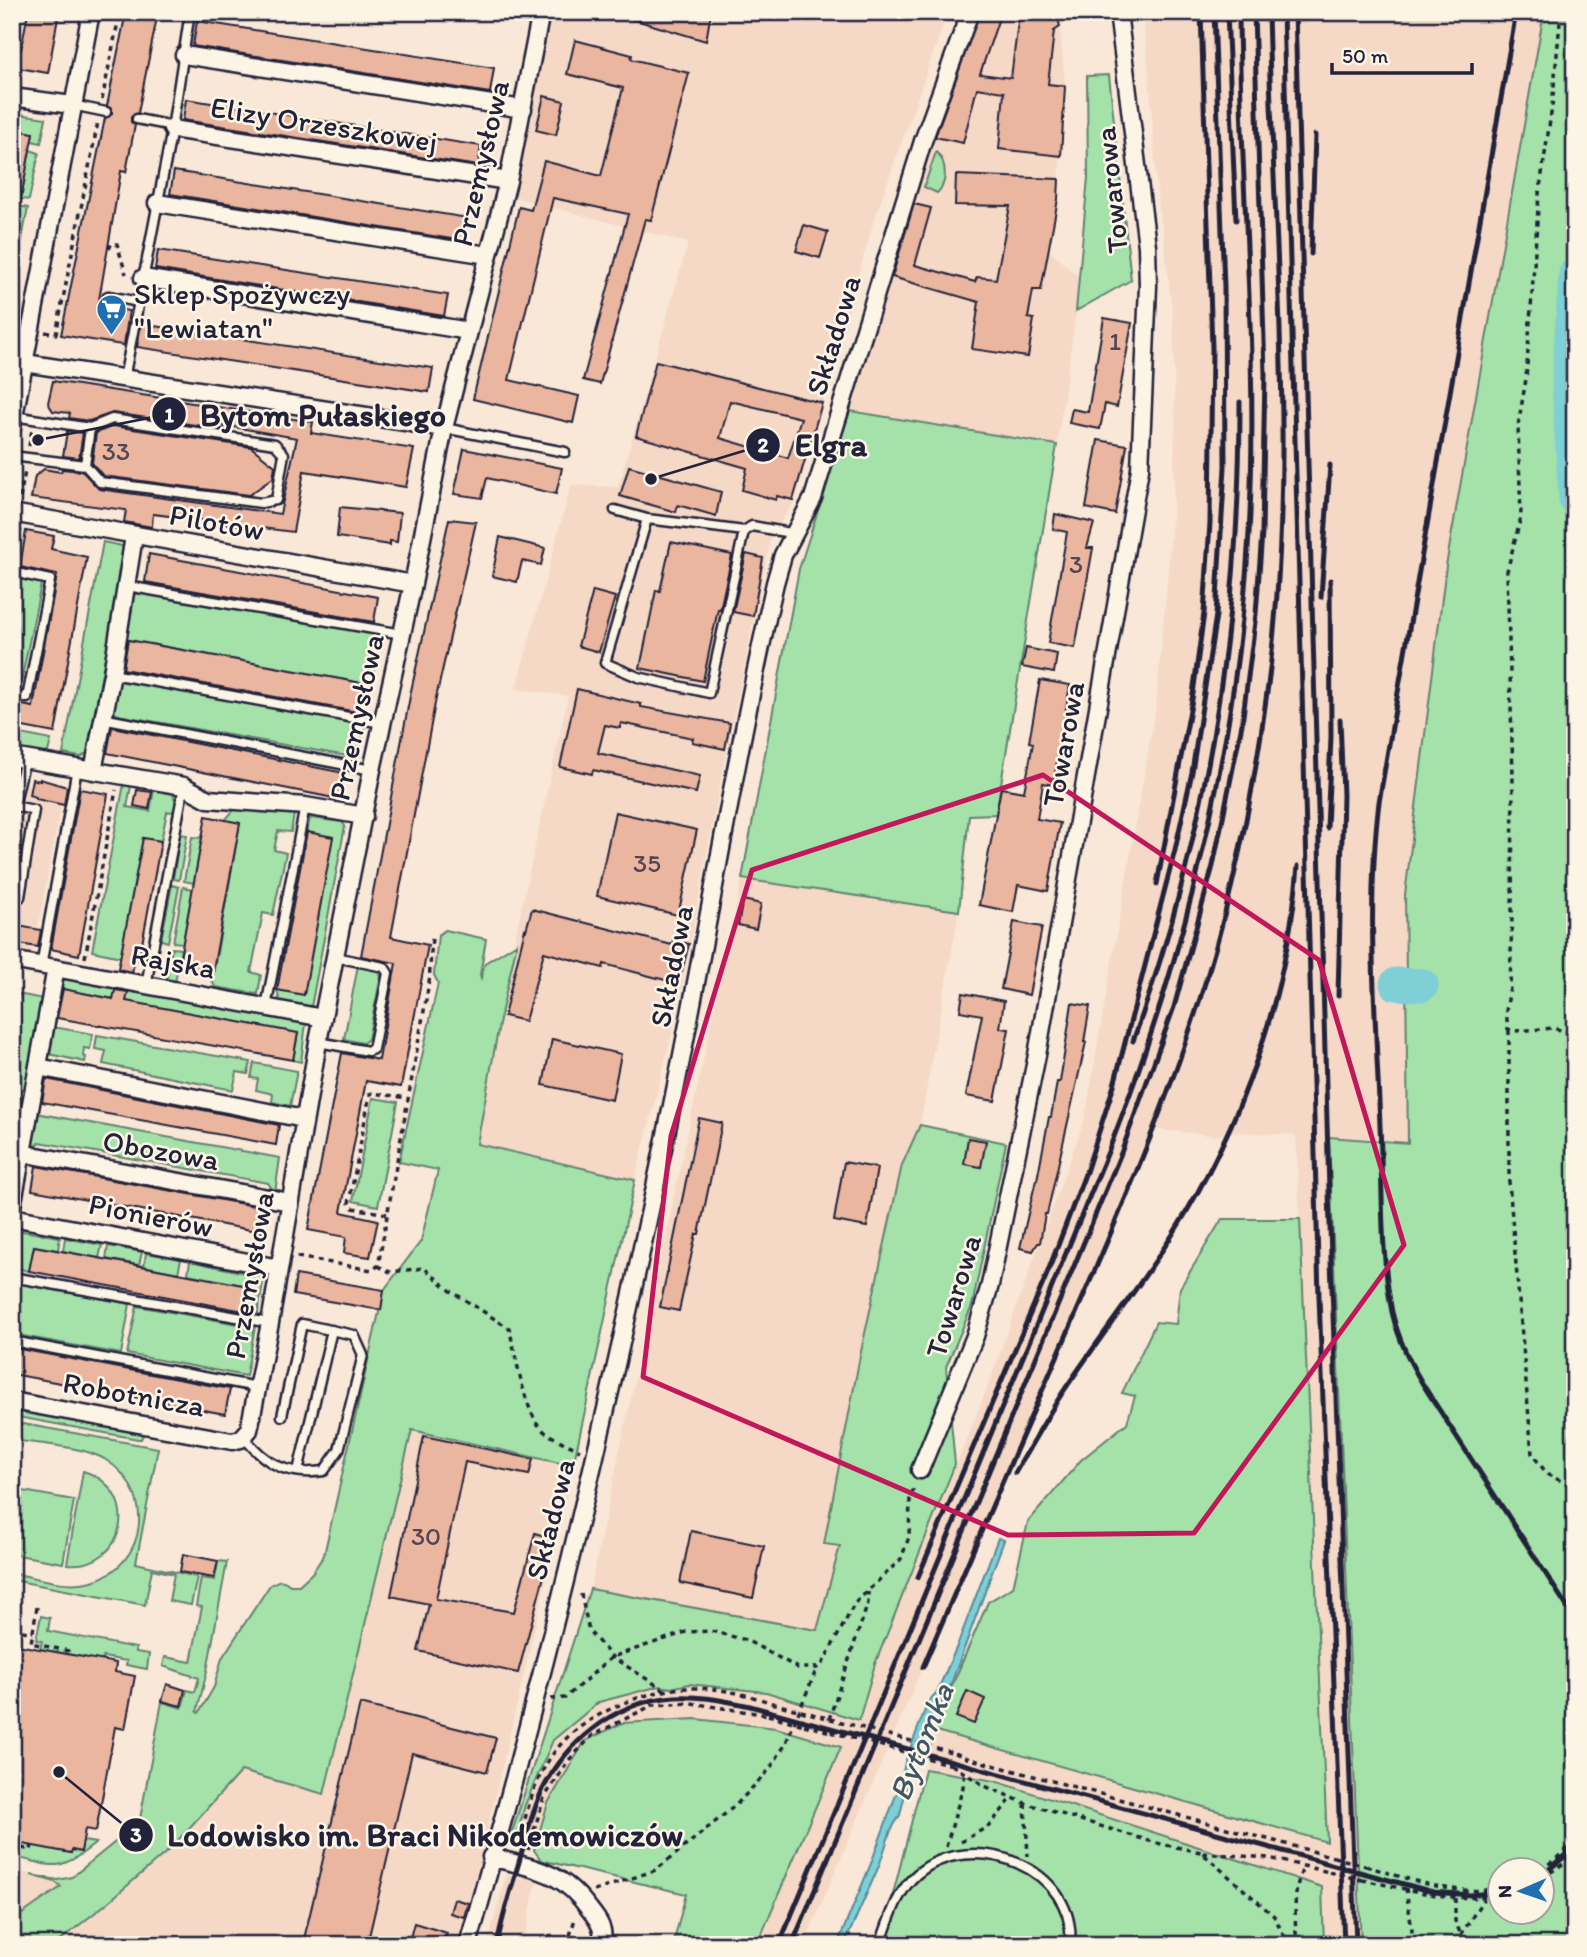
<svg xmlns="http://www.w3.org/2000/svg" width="1587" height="1957" viewBox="0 0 1587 1957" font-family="Itim,sans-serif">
<rect width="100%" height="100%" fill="#f9e8d7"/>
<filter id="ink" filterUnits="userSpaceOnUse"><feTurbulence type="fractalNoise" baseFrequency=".0143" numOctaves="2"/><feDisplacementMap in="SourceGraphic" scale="14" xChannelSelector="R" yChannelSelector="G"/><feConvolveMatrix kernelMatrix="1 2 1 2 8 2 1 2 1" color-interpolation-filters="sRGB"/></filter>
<g filter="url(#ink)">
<path fill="#f5d9c6" d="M551 12H948L874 220 795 501 771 537 727 749 676 1018 635 1180 477 1144 517 928 568 696 516 689 571 485 618 487 688 243 512 197Z
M980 12H1057L1060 27 1065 86 1058 199 1048 249 1081 279 1057 445 850 411 934 137Z
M1142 12H1544L1446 566 1405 895 1408 1144 1330 1137 1361 1945H1324L1322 1887 995 1781 925 1769 933 1730 1327 1841 1296 1135 1228 1132 1217 1136 1152 1129 804 1945H757L840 1747 548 1803 534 1850 516 1839 525 1805 553 1740 599 1702 660 1686 671 1688 689 1684 766 1692 859 1720 875 1664 986 1391 1085 1118 1156 705 1173 510 1175 424 1173 319 1163 230 1158 207 1149 73Z
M32 779 65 785 33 953 12 950V782L30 785Z
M742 879 959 911 920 1125 902 1165 860 1356 824 1543 840 1546 817 1631 590 1589Z
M412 1430 573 1466 479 1865 457 1945H54L106 1904 170 1849 241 1771 324 1794Z
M12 1869 55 1882 62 1887 12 1929Z
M506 1875 537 1879 523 1945H487Z"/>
<path fill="#a4e2aa" stroke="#638272" stroke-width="2" fill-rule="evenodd" d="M1544 12H1575V1945H1361L1329 1137 1408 1143 1405 895 1446 566ZM1500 1870H1542V1912H1500Z
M1109 75 1131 280 1076 311 1088 177 1087 76Z
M19 114 46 118 41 143 32 141 33 133 17 130Z
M30 150 39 153 29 200 21 199Z
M936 152C947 161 948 183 937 193L924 187Z
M19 206 28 208 20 250 12 249Z
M850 411 1057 445 996 814 969 815 959 911 742 879 799 569Z
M103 542 122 546 125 552 87 753 81 757 63 754Z
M16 578 41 584 20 687 12 685V601Z
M142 592 381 634 373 673 365 671 362 683 124 639 132 595Z
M121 679 365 724 358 758 118 715 111 710 115 682Z
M21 734 51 740 48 752 43 754 14 749 15 745 19 746Z
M124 784 131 786 127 807 150 811 154 789 173 794 176 803 175 811 167 812 161 841 143 838 121 957 92 951Z
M239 804 294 814 291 832 278 831 274 850 286 853 273 915 263 913 251 972 261 975 258 994 215 987 209 974 213 975 240 823 225 820Z
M310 818 342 822 345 826 311 1007 280 1002 277 990 333 837 307 832Z
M180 834 187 835 179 880 173 879Z
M192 837 202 838 194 883 184 881Z
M172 885 179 887 168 942 161 940Z
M183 887 193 889 183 943 173 942Z
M445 930 486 939 480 975 481 978 485 963 517 943 501 1014 477 1144 635 1180 573 1466 412 1430 324 1794 241 1771 170 1849 106 1904 54 1945H12V1921L61 1887 55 1882 31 1875 58 1880 72 1877 136 1825 140 1819 162 1702 182 1708 187 1690 195 1692 199 1678 163 1666 165 1657 191 1662 202 1607 196 1606 201 1578 215 1580 218 1561 227 1562 207 1671 197 1712 199 1713 214 1687 222 1658 270 1585C279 1580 282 1578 290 1585H299L312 1573 324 1555 384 1290 421 1241 438 1170 399 1162 438 983 434 975 438 935Z
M172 948 181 949 175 983 166 982Z
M358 965 377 970 381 976 368 1039 363 1043 344 1039Z
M73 978 306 1023 301 1062 293 1060 298 1033 61 989 63 980Z
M18 994 43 999 12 1166V1026Z
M51 1028H59L93 1034 90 1049 84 1048 83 1056 86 1057 85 1062 49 1054 46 1051Z
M97 1035 251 1062 248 1074 237 1072 233 1090 103 1064 106 1051 95 1049Z
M254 1063 297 1071 290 1106 272 1102 273 1094 256 1090 258 1079 251 1078Z
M373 1098 398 1102 378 1206 353 1201Z
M36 1113 280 1158 275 1193 268 1183 40 1142 33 1150 30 1143Z
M920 1125 1006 1143 972 1306 946 1367 955 1464 875 1664 859 1720 766 1692 689 1684 671 1688 660 1686 599 1702 553 1740 525 1805 516 1839 510 1838 590 1589 817 1630 840 1546 824 1544 860 1356 902 1165Z
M1222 1219H1300L1327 1842 933 1730 988 1602 1013 1587 1028 1522 1081 1460 1127 1423 1135 1396 1122 1393 1156 1322 1176 1324 1180 1288Z
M16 1230 60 1237 58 1250 34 1246 29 1271 12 1267V1244Z
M65 1238 102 1245 99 1258 63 1251Z
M108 1246 142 1252 139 1265 106 1259Z
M146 1253 181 1259 178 1273 144 1266Z
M190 1261 264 1277 258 1313 244 1311 248 1286 188 1274Z
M12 1282 130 1304 121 1354 12 1334Z
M137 1306 255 1327 246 1376 127 1354Z
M12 1409 144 1433 141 1439H138L12 1416Z
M12 1422 158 1448 136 1563 197 1577 191 1605 169 1601 174 1574 152 1569 145 1605 12 1580V1573C37 1578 67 1588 92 1581 149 1564 155 1491 106 1460 84 1446 39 1444 12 1440Z
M83 1471C142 1489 127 1570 67 1564Z
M12 1489 74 1500 63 1563 12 1554Z
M41 1616 50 1618 48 1631 136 1648V1652L149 1654 147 1669 126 1665 127 1661 103 1657 102 1661 40 1649 42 1641 36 1640Z
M695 1719 776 1728 841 1747 757 1945H673L686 1894 541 1860 534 1850 548 1803 585 1741 622 1723Z
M925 1769 995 1781 1322 1887 1324 1945H880Z
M83 1841 96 1843C59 1873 55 1867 12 1856V1842L81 1851Z"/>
<path fill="#7ecfd6" stroke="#598a98" stroke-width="2" d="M998 1538 1004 1540 951 1684 913 1760 900 1815 891 1830 879 1866 844 1945H837L870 1866 901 1781 905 1762 928 1702 937 1692 957 1646Z"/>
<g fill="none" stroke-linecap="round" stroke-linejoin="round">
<path stroke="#7ecfd6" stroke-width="33" d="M1575 274 1568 384 1575 499
M1396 984 1422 985"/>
</g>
<path fill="#ebb69f" stroke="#22223b" stroke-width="2" fill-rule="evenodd" d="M28 12H59L48 73 12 67V49L21 50Z
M126 12H158L138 113 131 117V122L135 125 126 172 121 171 98 306 129 311 124 345H122L61 335 105 118 112 114V109L107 106Z
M623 12H711L706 41 622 16Z
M980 12H1001L980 74 1011 78 1018 22 1027 12H1057L1060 27 1054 31 1048 84 1065 86 1061 156 999 149 1004 92 977 88 963 143 935 137Z
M197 21 494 68 490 93 193 46Z
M575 40 632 55 631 59 689 73 651 220 645 219 600 384 583 380 628 214 553 198 509 380 579 396 573 423 473 399 519 207 531 210 544 161 601 176 623 88 567 74Z
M544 96 564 101 556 135 536 130Z
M186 99 481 146 478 166 183 120Z
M12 129 33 133 20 204H12Z
M174 171 468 218 464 241 170 194Z
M956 175 1059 179 1058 199 1041 290H1033L1028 318 1034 319 1028 357 972 349 979 302 892 277 914 204 931 208 915 265 975 282 977 277 996 279 1010 206 955 205Z
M804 225 828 232 820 258 796 251Z
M158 250 448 295 444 316 155 269Z
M1104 318 1132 323 1117 407 1105 404 1100 429 1069 423 1072 409 1088 412Z
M141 324 433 368 429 392 137 347Z
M656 361 822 403 793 500 777 496 776 500 742 490 747 468 636 436ZM730 401 801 418 788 458 720 438Z
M53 381 313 422 311 433 414 449 406 487 304 471 293 532 153 514 152 527 124 522 126 510 31 498 35 476 44 469 61 472 62 469 82 471 99 489 280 514 297 438 222 425 230 430 113 413 89 421 69 418 70 413 53 411 48 403Z
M113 426 251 447 275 466 273 478 249 495 103 476 92 463 96 433Z
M67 431 83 433 79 458 63 456Z
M1098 440 1127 445 1115 514 1086 508Z
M464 449 562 468 556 494 487 478 482 498 454 494Z
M629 466 721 492 716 516 678 505 676 512 620 496Z
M340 507 400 513 397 542 390 541V545L337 537Z
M1055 514 1094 523 1087 548H1093L1075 648 1048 643 1067 532 1053 529Z
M449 519 476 522 436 698 391 937 428 945 401 1087 366 1081 341 1212 378 1220 370 1257 344 1253 346 1237 308 1230 342 1053 379 1060 396 963 361 956 411 691Z
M26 531 54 536 51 549 87 557 55 733 12 725V703L33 707 57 575 20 567Z
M500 537 545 548 541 565 522 561 517 582 492 576Z
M671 542 732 555 720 610 718 609 703 681 640 668 656 590 660 591Z
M149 554 378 597 374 622 145 582Z
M746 554 763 558 753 616 733 612Z
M593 591 615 597 599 652 578 646Z
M128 640 362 683 357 712 123 669Z
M1026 648 1057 654 1054 673 1022 667Z
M1040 680 1070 685 1053 785 1043 783 1037 819 1060 823 1048 891 1018 885 1013 912 979 905 1001 788 1024 792 1033 743 1029 742Z
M577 689 641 704V707L730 723 725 749 692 742 693 738 621 723 620 728 605 725 598 753 700 776 696 793 593 770 592 774 560 767Z
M112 727 344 773 339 799 107 753Z
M32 779 40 781V779L67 787 64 805 36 799V797L29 795Z
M80 789 108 794 79 955 51 949Z
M137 790 152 792 149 809 134 806Z
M615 812 697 830 678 915 597 896Z
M206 816 240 823 212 975 178 969Z
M307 832 333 837 304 995 277 990Z
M143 838 161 841 139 960H135L132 972 118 969Z
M743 900 761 904 756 929 738 925Z
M532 909 672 945 673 940 689 944 682 971 673 968 669 981 604 964 603 968 544 952 525 1021 504 1016 525 929 526 930Z
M1014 922 1042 927 1029 995 1001 989Z
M12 925 41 930 38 947 12 943Z
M63 989 113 999 115 990 128 992 126 1001 298 1033 293 1060 57 1018Z
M963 993 1004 1001 1000 1028 1009 1029 995 1101 966 1096 982 1015 960 1011Z
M1072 1003 1090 1006 1084 1042H1086L1047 1214H1045L1040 1243H1038L1033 1251 1020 1248 1036 1180H1037L1049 1117H1051L1057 1082H1060Z
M552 1039 621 1054 612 1100 543 1085Z
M46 1079 279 1125 276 1145 42 1102Z
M699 1118 722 1123 699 1234H696L679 1311 660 1307Z
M968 1138 986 1141 981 1167 964 1164Z
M844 1162 877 1168 867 1227 834 1221Z
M36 1166 265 1208 262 1232 32 1190Z
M34 1246 248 1286 244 1311 29 1271Z
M296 1275 384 1290 381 1310 293 1295Z
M14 1348 230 1389 225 1414 12 1374Z
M424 1436 533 1459 529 1475 465 1462 436 1599 514 1612 535 1533 554 1539 518 1673 418 1651 429 1604 391 1596Z
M691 1531 764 1546 753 1598 680 1583Z
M183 1554 218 1561 214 1578 180 1572Z
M12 1644 116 1663 115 1672 135 1676 125 1729 115 1727 96 1831 85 1829 81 1852 72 1850 71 1853 12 1842Z
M167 1684 185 1690 181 1706 162 1701Z
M967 1691 985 1699 974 1724 956 1717Z
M360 1704 496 1738 487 1772 412 1753 367 1945H326L304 1939Z
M454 1899 468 1903 464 1917 450 1913Z
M414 1923 447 1933 443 1945H408Z"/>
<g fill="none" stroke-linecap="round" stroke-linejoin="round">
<defs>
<path id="service" d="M72 105 106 112
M137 119 173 126
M108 296 139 302
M124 379 172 129 190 12
M444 428 565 452
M12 456 85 465 100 482 261 503 276 500 284 454 275 444 112 419 90 428 14 416
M85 465 90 428
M615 510 647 519 713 527 744 531 752 526 796 534
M647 519 605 663 638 677 709 693 744 531
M12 572 50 580 27 698 12 695
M127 586 402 634
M112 674 382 723
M102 718 372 770
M20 897 34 810 14 806 25 759
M41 966 77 768
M146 985 184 786
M266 1007 305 806
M318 1042 368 1051 373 1049 388 973 384 967 335 957
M12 1277 270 1323
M12 1341 257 1387
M244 1437C266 1465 288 1476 324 1471L339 1450 363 1355 354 1335 302 1324 282 1416
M298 1471 332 1330
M880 1945C889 1920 897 1891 917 1874 972 1827 1078 1868 1070 1945"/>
<path id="minor" d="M184 55 523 109
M12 97 72 105
M172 129 508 181
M157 203 488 255
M143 278 469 331
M12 361 444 428
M12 427 91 12
M12 513 413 584
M12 757 184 786 208 799 305 806 364 816
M93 771 112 674 134 536
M12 960 323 1018
M38 1067 304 1119
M21 1153 290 1202
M12 1207 56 968
M12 1217 279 1268
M12 1401 232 1441 241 1439 249 1430 270 1323 318 1042 372 770 413 584 444 428 508 181 541 12
M920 1470 975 1336 990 1285 1037 1055 1140 469 1148 286 1147 246 1118 12
M491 1857C536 1869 561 1870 590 1910 599 1921 605 1930 602 1945
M468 1945C546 1673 612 1397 669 1120 706 942 734 761 775 583L783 555 813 498 923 141 970 12"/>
</defs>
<use href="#service" stroke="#22223b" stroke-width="13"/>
<use href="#minor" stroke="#22223b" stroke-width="21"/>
<path stroke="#22223b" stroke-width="3.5" stroke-dasharray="5 5" stroke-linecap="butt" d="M1561 12 1552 107 1539 194 1526 379 1518 426 1521 517 1507 571 1513 775 1512 918 1510 988 1506 1011 1508 1029 1515 1031 1555 1028 1567 1033 1575 1021
M102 100 120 12
M109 249 112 243 117 244 126 274
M12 321 17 302
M45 332 56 334 98 122
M29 446 32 430
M20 498 25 471
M15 560 21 530
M85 958 116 790
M1509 1030V1182L1532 1454 1548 1475 1575 1487
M387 1214 353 1208 349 1203 370 1094 373 1093 408 1098
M297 1257 372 1270 378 1266 429 983 432 937
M378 1266 390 1272 424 1268 451 1291 509 1328C516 1353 524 1416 545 1432 555 1439 569 1445 580 1450
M581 1594 589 1631 612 1657 666 1691
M37 1607 31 1643 68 1651V1654
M12 1629 33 1633
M551 1699 565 1698 612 1657 686 1632 711 1631 746 1640 798 1668H817L823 1663 855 1603 901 1559 909 1537 910 1499 915 1485
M829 1719 868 1603V1592
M804 1725 831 1732
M955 1753 967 1758 1334 1857
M952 1765 985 1786 1025 1803 1156 1843 1201 1852 1274 1916 1289 1945
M1025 1803 1028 1856
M961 1842 989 1826 1012 1798
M12 1846 31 1850 32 1845
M946 1847 963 1787 965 1772
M518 1848C526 1812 536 1771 561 1744 588 1713 652 1687 693 1688 720 1688 746 1694 772 1703
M528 1850 544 1798 570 1759 593 1735 653 1705 691 1703 768 1715
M1203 1853 1269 1858 1329 1872
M1366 1866C1410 1879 1453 1897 1500 1888
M1541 1870 1558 1858 1575 1841
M1542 1878 1563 1864 1575 1851
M1362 1880C1407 1888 1454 1905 1500 1894
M1406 1888 1414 1945
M594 1891 656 1870 736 1805 769 1770 785 1745 817 1668
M1455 1898V1921L1461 1935
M567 1945 575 1919
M1297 1945C1295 1918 1292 1890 1304 1866
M1460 1945 1461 1935 1484 1898"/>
<use href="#service" stroke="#fcf5e5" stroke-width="8"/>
<use href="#minor" stroke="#fcf5e5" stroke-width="16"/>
<path stroke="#22223b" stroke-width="5" d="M1227 12 1236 220
M1283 12 1319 1297 1344 1945
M1295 12 1331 1260 1356 1945
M1516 12 1379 802C1366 909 1376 1018 1380 1126 1383 1187 1380 1252 1392 1312 1399 1342 1412 1368 1429 1394L1575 1619
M1311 254 1315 135
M1321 597 1330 465
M1327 828 1331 737 1330 580
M1157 884 1193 694 1204 613 1210 523 1212 348 1201 12
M1338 996 1343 795 1340 719
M1133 1041C1208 836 1240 619 1240 402
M1015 1473C1030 1447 1045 1420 1061 1395 1097 1341 1138 1289 1173 1234 1243 1123 1287 996 1298 866
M918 1577 1047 1274 1087 1169 1114 1085 1175 850 1192 772 1216 615 1225 467 1224 287 1214 12
M923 1667C966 1566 1009 1466 1053 1366 1105 1247 1158 1129 1198 1005 1232 902 1254 793 1268 685 1297 462 1273 236 1268 12
M1542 1875 1575 1848
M497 1945C502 1917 511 1889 519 1862 526 1838 531 1814 542 1791 566 1743 611 1705 665 1698 693 1694 723 1700 750 1706L1433 1892 1471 1895 1500 1892
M779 1945 1110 1147C1187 950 1237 745 1249 533 1259 360 1240 186 1239 12
M792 1945 1121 1153 1174 1007 1213 866 1242 724 1256 614 1262 533 1265 374 1254 12"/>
<path stroke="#22223b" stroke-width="3.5" stroke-dasharray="5 5" stroke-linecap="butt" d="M772 1703 955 1753
M768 1715 804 1725
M831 1732 952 1765
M1334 1857 1366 1866
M1329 1872 1362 1880"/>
</g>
</g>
<path fill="none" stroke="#c2185b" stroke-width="5" stroke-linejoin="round" d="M1043 775 1319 960 1404 1245 1194 1533 1008 1535 643 1377 671 1136 752 870Z"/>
<defs>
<symbol id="supermarket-pin" viewBox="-11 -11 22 30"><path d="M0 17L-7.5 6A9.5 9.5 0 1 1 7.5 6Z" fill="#1f6fb2" stroke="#fcf5e5"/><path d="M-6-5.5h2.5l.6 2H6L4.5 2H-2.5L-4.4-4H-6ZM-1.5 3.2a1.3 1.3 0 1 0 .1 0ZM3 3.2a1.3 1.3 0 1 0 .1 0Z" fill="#fff"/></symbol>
</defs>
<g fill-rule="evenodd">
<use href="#supermarket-pin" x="94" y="292" width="35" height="47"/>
</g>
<g text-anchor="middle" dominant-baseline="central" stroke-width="5" stroke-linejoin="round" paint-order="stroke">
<g font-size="26" fill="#544754">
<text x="1115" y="341">1</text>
<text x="116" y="451">33</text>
<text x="1076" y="564">3</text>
<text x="647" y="863">35</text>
<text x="426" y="1536">30</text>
</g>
<g font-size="30" fill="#22223b" stroke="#fcf5e5">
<text transform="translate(324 124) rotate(9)">Elizy Orzeszkowej</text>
<text transform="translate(480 163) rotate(-77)">Przemysłowa</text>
<text transform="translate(1111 190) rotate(-96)">Towarowa</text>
<text transform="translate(833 335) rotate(-73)">Składowa</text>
<text transform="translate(217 522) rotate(10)">Pilotów</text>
<text transform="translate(356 717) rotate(-78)">Przemysłowa</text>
<text transform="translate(1063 744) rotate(-80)">Towarowa</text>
<text transform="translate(173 961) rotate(10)">Rajska</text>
<text transform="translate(671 966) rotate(-79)">Składowa</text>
<text transform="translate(161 1150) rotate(10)">Obozowa</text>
<text transform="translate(151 1215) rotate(11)">Pionierów</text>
<text transform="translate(249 1275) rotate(-80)">Przemysłowa</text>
<text transform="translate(953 1296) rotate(-73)">Towarowa</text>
<text transform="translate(134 1394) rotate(10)">Robotnicza</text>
<text transform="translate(550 1519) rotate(-76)">Składowa</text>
</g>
<g font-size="30" fill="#22223b" stroke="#fcf5e5" text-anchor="start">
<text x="134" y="293">Sklep Spożywczy<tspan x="134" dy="34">"Lewiatan"</tspan></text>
</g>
<g font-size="32" font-style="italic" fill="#3e566a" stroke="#fcf5e5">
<text transform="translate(921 1742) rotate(-68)">Bytomka</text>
</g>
</g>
<path fill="none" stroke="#22223b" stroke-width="2.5" d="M38 440L169 414M651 479L763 445M59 1772L136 1835"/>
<g fill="#22223b" stroke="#fcf5e5" stroke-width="2.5">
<circle cx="38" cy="440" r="7"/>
<circle cx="651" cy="479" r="7"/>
<circle cx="59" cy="1772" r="7"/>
<circle cx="169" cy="414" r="18"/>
<circle cx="763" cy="445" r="18"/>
<circle cx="136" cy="1835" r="18"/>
</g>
<g font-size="21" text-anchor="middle" font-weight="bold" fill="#fff">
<text x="169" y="422">1</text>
<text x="763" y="452">2</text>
<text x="136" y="1842">3</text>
</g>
<g font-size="32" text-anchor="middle" font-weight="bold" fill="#22223b" stroke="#fcf5e5" stroke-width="5" stroke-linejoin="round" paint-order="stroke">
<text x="323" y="426">Bytom Pułaskiego</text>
<text x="831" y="456">Elgra</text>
<text x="425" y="1846">Lodowisko im. Braci Nikodemowiczów</text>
</g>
<rect width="1587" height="1957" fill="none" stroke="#fcf5e5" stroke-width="42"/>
<rect x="21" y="21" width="1545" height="1915" fill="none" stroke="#22223b" stroke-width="2.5" filter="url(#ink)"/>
<g transform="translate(1521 1891) rotate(268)"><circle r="33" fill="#fcf5e5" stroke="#a5a1a1" stroke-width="2"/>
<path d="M0-5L12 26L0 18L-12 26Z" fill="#1f6fb2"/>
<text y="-10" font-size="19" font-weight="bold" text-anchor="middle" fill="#22223b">N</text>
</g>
<path d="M1332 63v10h140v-10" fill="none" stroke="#22223b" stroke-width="3.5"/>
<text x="1342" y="63" font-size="21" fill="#22223b" stroke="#fcf5e5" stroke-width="5" paint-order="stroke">50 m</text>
</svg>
